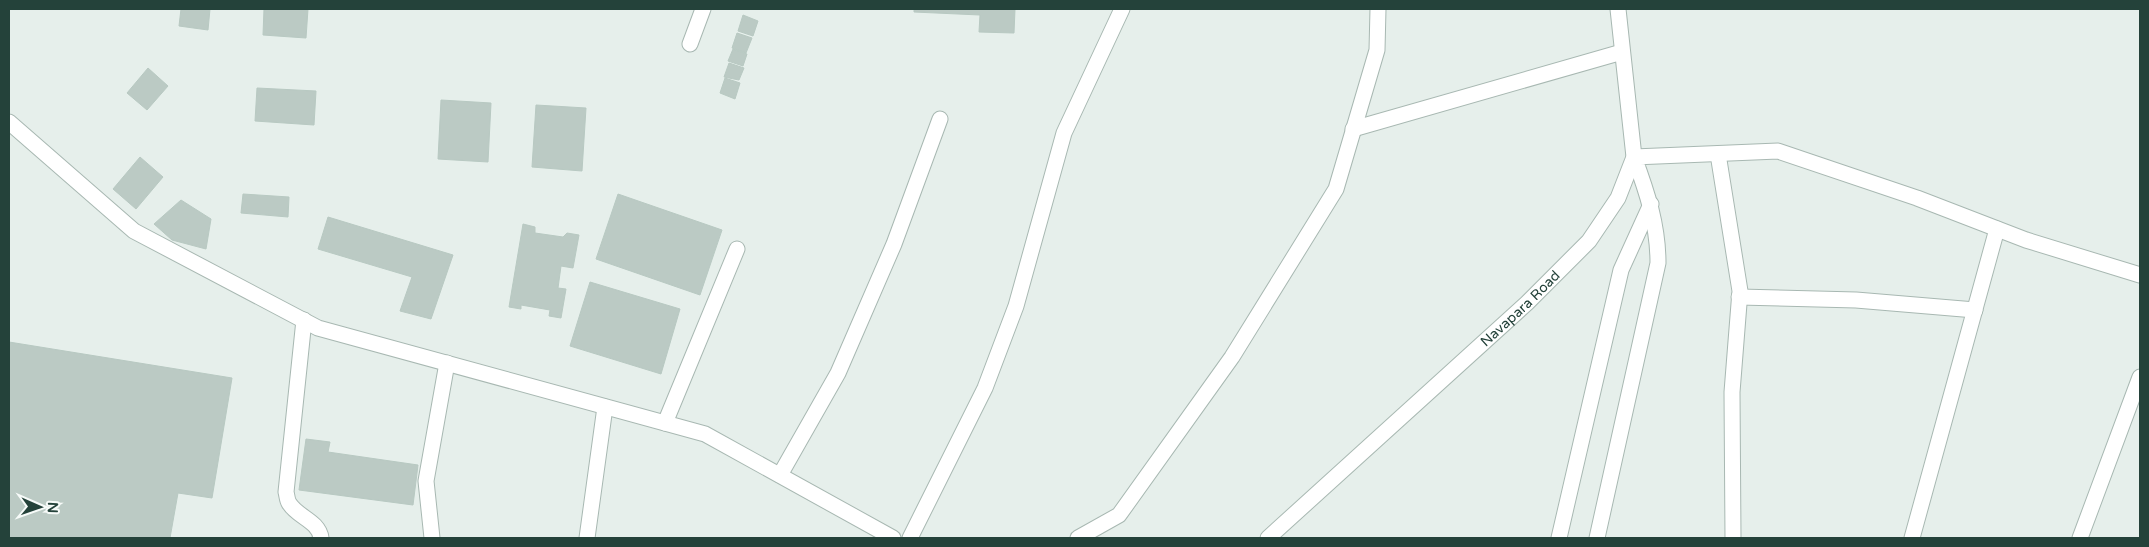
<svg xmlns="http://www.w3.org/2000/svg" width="2149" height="547" viewBox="0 0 2149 547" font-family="'Varela Round',sans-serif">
<rect width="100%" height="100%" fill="#e6efeb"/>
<path fill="#bbcac4" stroke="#b8c9c2" d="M181 9H210L208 30 179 26Z
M264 9H308L306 38 263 35Z
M914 9H1015L1014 33 979 32 980 15 914 12Z
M743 15 758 21 753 36 738 31Z
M737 33 752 38 746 53 732 48Z
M733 49 747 54 743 66 728 61Z
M729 63 744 68 739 80 724 77Z
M148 68 168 86 147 110 127 93Z
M725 78 740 83 735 99 720 93Z
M257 88 316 91 314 125 255 121Z
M441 100 491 103 488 162 438 159Z
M536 105 586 108 582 171 532 167Z
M140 157 163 177 136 209 113 189Z
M243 194 289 197 288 217 241 213Z
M618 194 722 230 700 295 596 259Z
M181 200 211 219 206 249 172 240 154 224Z
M328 217 453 255 431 319 400 311 412 277 318 249Z
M523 224 535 227V233L563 237 567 233 579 235 573 268 561 266 558 288 566 289 561 318 549 316 550 310 521 305V309L509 307Z
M590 282 680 309 661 374 570 346Z
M9 342 232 378 212 498 178 493 170 538H9Z
M306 439 330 442 328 452 418 465 413 505 299 490Z"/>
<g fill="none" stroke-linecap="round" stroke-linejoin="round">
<defs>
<g id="minor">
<path d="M690 44 703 9"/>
<path d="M9 122 134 231 318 328 705 434 893 538"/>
<path d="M1353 129 1622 52"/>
<path d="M1718 154 1740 291 1732 392 1733 538"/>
<path d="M1739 297 1856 300 1975 310"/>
<path d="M304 320 286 492C287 495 287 500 289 503 297 517 319 521 321 538"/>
<path d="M665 423 737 249"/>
<path d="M780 475 838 373 894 244 940 119"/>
<path d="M432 538 426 481 447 363"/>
<path d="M587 538 605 407"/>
<path d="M910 538 985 388 1016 306 1064 133 1122 9"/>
<path d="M1078 538 1119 515 1232 357 1336 189 1377 50 1378 9"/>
<path id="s1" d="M1268 538 1527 303 1589 241 1618 198 1634 157 1618 9"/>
<path d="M1559 538 1621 270 1651 204"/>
<path d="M1597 538 1658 263C1658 225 1647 192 1634 157L1778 151 1917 198 2026 240 2140 275"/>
<path d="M1912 538 1997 229"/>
<path d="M2080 538 2140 377"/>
</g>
</defs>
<use href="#minor" stroke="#a8b8b2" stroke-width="17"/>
<use href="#minor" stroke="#fff" stroke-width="15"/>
</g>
<g text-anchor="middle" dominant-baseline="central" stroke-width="4" stroke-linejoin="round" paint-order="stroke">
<g font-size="14" fill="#24423a" stroke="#f7fbf9">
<text stroke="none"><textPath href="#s1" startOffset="341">Navapara Road</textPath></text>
</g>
</g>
<rect width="2149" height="547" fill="none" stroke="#24423a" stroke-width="20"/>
<g transform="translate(40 507) rotate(92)" stroke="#f7fbf9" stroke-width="4" paint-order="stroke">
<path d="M0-4L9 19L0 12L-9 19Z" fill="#24423a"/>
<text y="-8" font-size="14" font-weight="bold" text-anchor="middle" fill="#24423a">N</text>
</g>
</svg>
